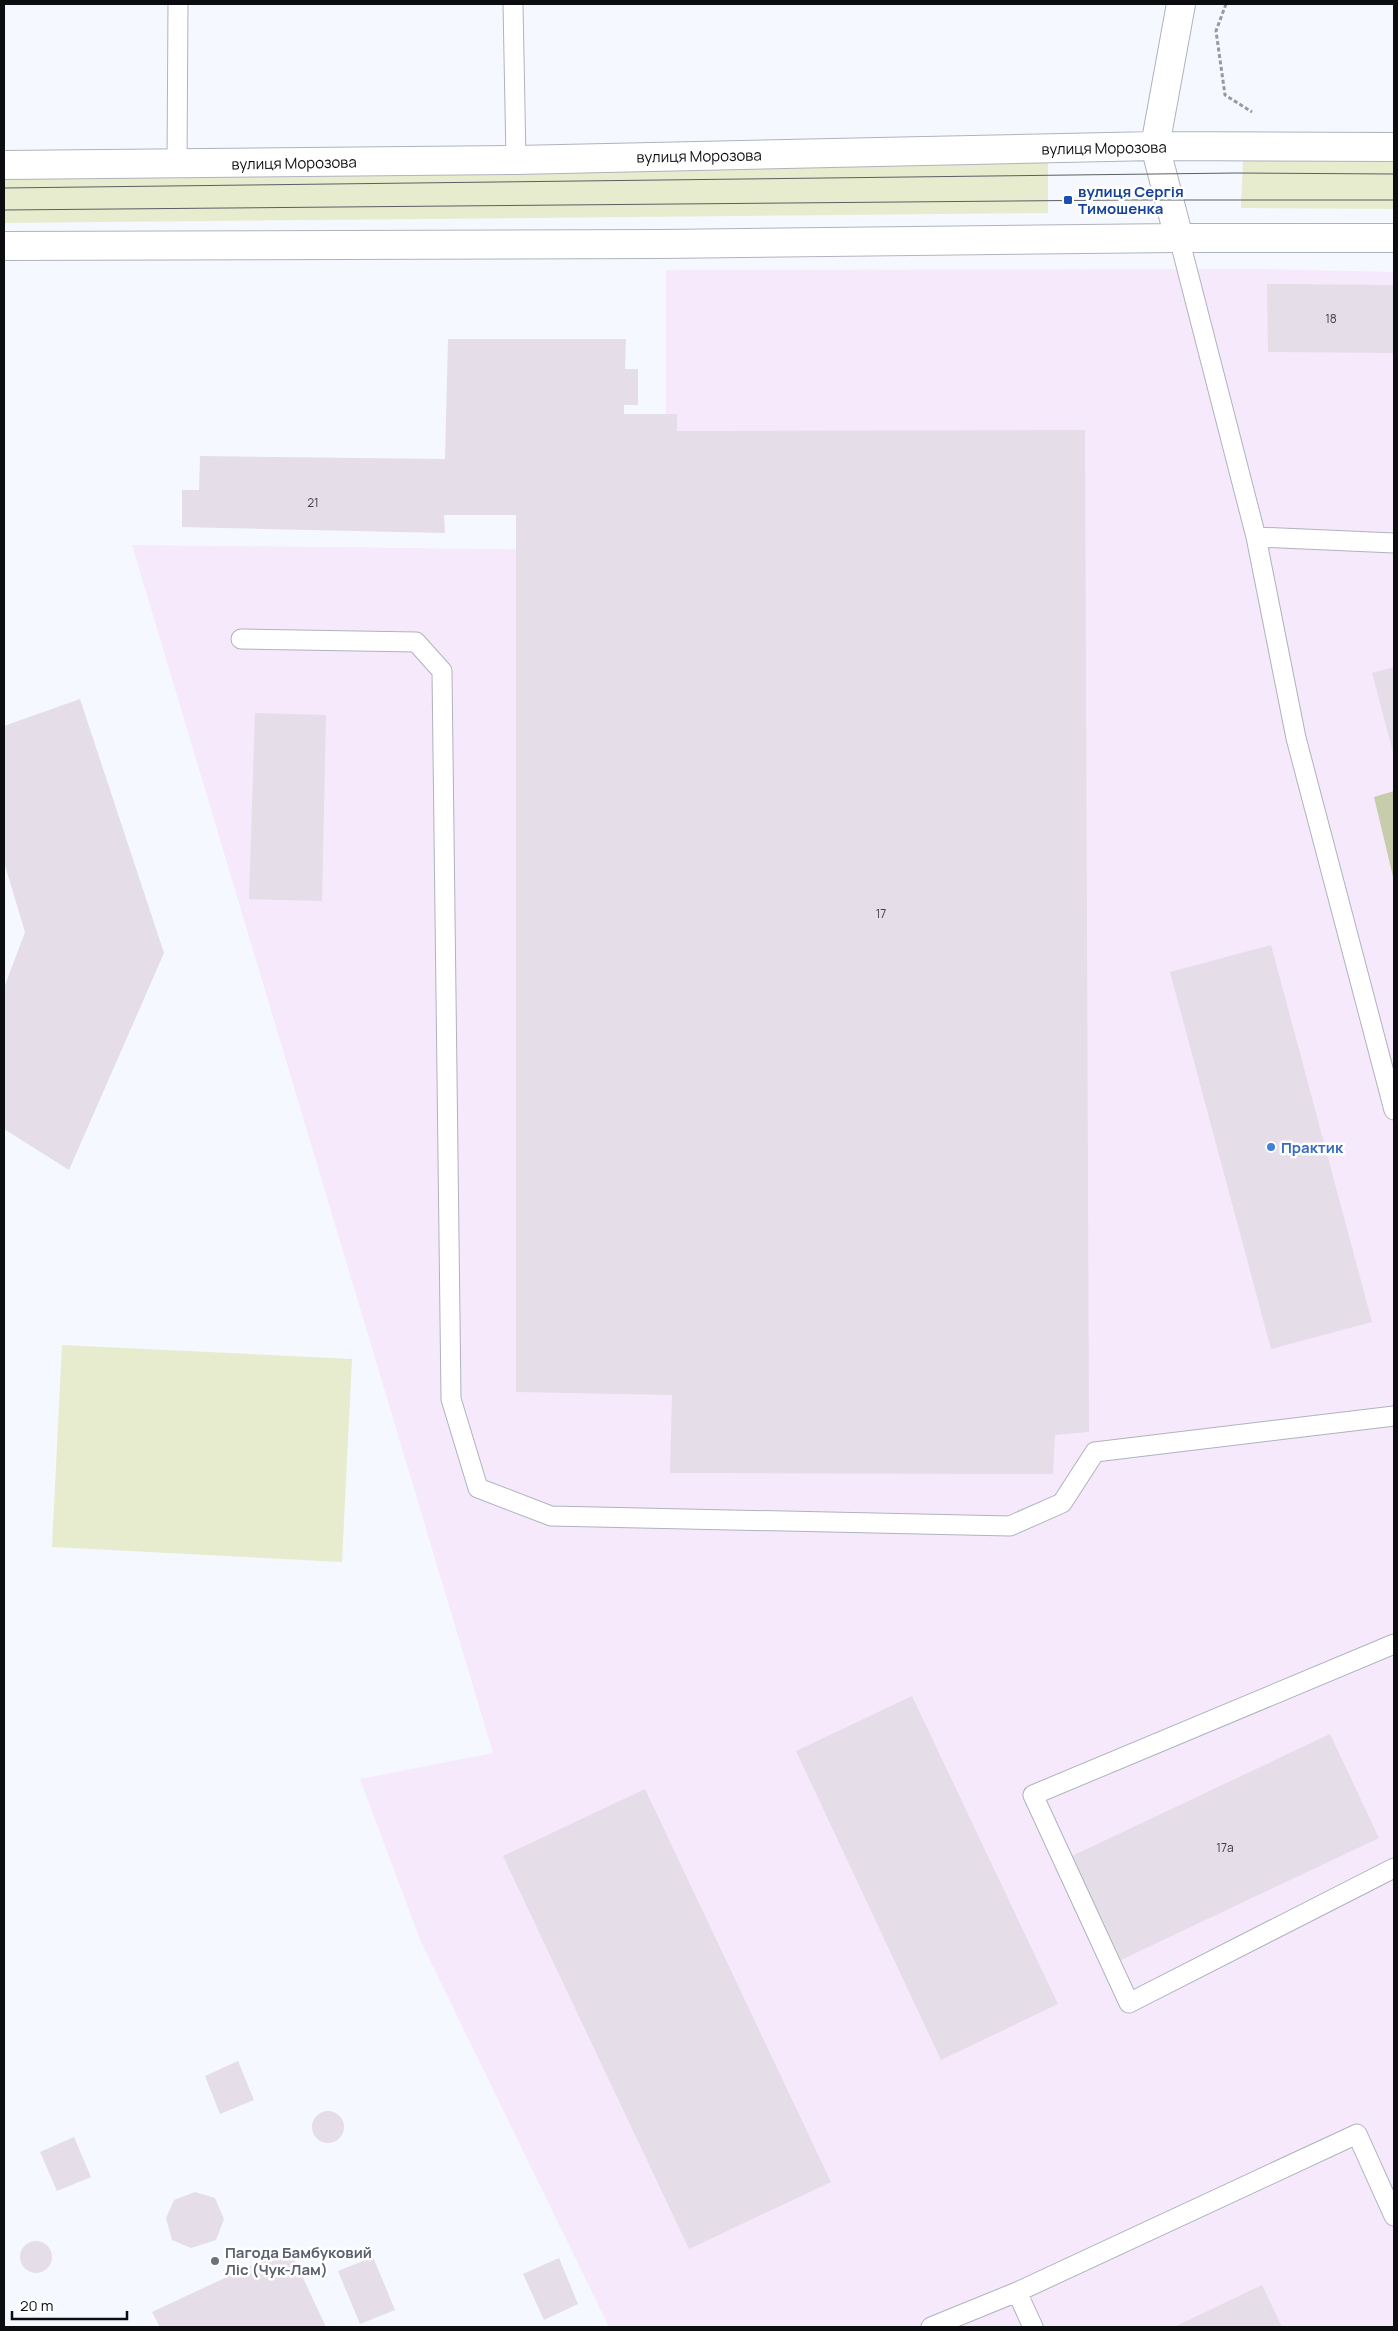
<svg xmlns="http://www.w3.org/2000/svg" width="1398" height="2331" viewBox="0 0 1398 2331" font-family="Manrope,sans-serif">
<rect width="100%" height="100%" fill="#f5f8ff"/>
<path fill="#f6e9fc" d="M1259 269 1394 272V2327H609L421 1942 360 1779 493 1753 132 545 666 551V270Z"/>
<path fill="#e7ecce" d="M1243 160 1394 161V209L1241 208Z
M1048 161V213L4 223V174Z
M62 1345 352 1359 342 1562 52 1547Z"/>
<path fill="#c7cdaa" d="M1394 791V881L1374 797Z"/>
<path fill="#e5dde7" d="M1267 284 1394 285V353L1268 352Z
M448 339H626L625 369H638V405H624V414H677V431L1085 430 1089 1432 1055 1435 1053 1474 670 1473 672 1395 516 1392V515H444L445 533 182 527V490H199L200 456 445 459Z
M1394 667V756L1372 673Z
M80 699 164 953 69 1170 4 1129V988L25 932 4 862V726Z
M255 713 326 715 322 901 249 899Z
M1271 945 1372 1322 1271 1349 1170 972Z
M912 1696 1058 2004 941 2060 796 1751Z
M1330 1734 1379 1838 1121 1960 1072 1856Z
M645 1789 831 2182 689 2249 503 1856Z
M238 2061 254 2100 220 2114 205 2076Z
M312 2127a16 16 0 1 1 32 0a16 16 0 1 1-32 0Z
M74 2137 91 2177 57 2191 40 2152Z
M195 2192 215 2198 224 2219 216 2240 191 2248 172 2240 166 2218 174 2200Z
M20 2257a16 16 0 1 1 32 0a16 16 0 1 1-32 0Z
M289 2248 326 2327H160L152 2312Z
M373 2257 395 2310 360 2324 338 2271Z
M559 2258 578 2304 544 2320 523 2274Z
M1262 2285 1282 2327H1174Z"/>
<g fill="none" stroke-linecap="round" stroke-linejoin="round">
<defs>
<path id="lane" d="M513 4 516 160
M177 164 178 4
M1179 238 1256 537 1296 738 1394 1110
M1256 537 1394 543
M241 639 416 642 442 671 451 1399 478 1488 551 1516 1010 1526 1062 1503 1095 1452 1394 1416
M1394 1644 1033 1795 1129 2003 1394 1868
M1017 2292 1033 2327
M931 2327 1017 2292 1357 2134 1394 2216"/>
<path id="secondary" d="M4 165 516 160 1155 146 1394 147
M1179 238 1155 146 1181 4
M4 246 662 244 1175 238H1394"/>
</defs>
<use href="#lane" stroke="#aeb3bd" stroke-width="21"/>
<use href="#secondary" stroke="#aeb3bd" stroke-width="30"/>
<path stroke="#989aa0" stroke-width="3" stroke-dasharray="4 2.5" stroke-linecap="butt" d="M1226 4 1216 31 1225 95 1252 112"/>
<use href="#lane" stroke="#fff" stroke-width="19"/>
<use href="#secondary" stroke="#fff" stroke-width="28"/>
<path stroke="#5c5e63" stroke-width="1" d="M4 188 1236 173 1394 174
M4 210 1125 200H1394"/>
</g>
<rect fill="#1a4fb4" stroke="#fff" stroke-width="2" x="1063" y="195" width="10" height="10" rx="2.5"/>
<circle fill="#3f7fe0" stroke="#fff" stroke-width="2" cx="1271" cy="1147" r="5"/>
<circle fill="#6b7280" stroke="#fff" stroke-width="2" cx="215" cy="2261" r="5"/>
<g text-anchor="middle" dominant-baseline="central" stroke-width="5" stroke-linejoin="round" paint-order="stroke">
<g font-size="12" fill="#424146">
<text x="1331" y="318">18</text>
<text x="313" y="502">21</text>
<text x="881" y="913">17</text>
<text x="1225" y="1847">17а</text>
</g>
<g font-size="15" fill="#0c0d11" stroke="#fff">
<text transform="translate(1104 148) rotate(-1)">вулиця Морозова</text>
<text transform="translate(699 156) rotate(-1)">вулиця Морозова</text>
<text transform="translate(294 163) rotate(-1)">вулиця Морозова</text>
</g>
<g font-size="15" font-weight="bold" fill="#164399" stroke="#fff" text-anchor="start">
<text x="1078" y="191">вулиця Сергія<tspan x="1078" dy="17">Тимошенка</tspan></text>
</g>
<g font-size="15" font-weight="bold" fill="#366cbe" stroke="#fff" text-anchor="start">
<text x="1281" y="1147">Практик</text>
</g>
<g font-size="15" font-weight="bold" fill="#5b616d" stroke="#fff" text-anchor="start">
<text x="225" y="2252">Пагода Бамбуковий<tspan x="225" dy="17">Ліс (Чук-Лам)</tspan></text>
</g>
</g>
<rect width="1398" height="2331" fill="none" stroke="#0c0d11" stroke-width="10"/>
<path d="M12 2311v8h115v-8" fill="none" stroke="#0c0d11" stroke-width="2.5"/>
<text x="20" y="2311" font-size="15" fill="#0c0d11" stroke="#ffffff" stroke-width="4" paint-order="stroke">20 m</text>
</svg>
